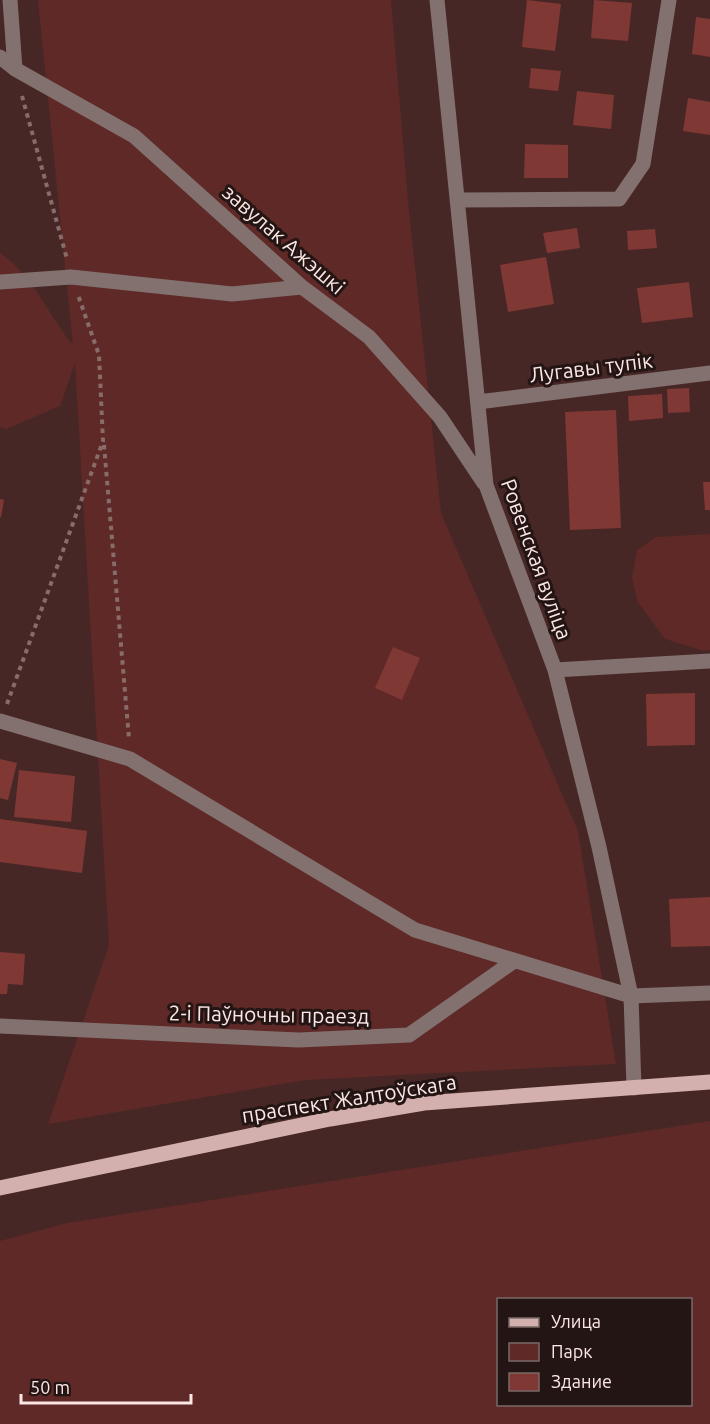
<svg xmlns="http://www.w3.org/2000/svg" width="710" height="1424" viewBox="0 0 710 1424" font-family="Ubuntu,sans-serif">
<rect width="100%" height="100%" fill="#472725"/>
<path fill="#5e2926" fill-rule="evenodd" d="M38 0H391L408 201 441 513 578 831 616 1064 306 1080 48 1124 109 945 75 363 60 406 6 429 0 427V253C33 275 49 316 73 345Z
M710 534V650L704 651 665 639 638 602 632 578 637 550 656 537Z
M710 1121V1424H0V1241L67 1223ZM498 1300H690V1404H498Z"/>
<path fill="#803834" d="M527 0 561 4 555 51 522 47Z
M594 0 632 3 628 41 591 38Z
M696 17 710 19V57L692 54Z
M531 68 561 71 558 91 529 88Z
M577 91 614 95 611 129 573 125Z
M688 98 710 102V135L683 131Z
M525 144 568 145V178H524Z
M577 228 580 248 547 253 543 233Z
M655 229 657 248 628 250 627 231Z
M546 257 554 304 508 312 500 265Z
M689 282 693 317 642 323 637 288Z
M689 388 690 412 668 413 667 389Z
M662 394 663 418 629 421 628 396Z
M616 410 621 528 570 530 565 412Z
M703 482H710V510H705Z
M0 499 4 500 1 517H0Z
M393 647 420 658 402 700 375 688Z
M695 693V745L647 746 646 694Z
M0 759 17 763 8 800 0 798Z
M19 770 75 776 71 822 14 817Z
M0 819 87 831 82 873 0 862Z
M710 897V946L671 947 669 899Z
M0 952 25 954 23 985 8 984 7 994H0Z"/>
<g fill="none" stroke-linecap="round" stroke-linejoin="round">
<path stroke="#886c6a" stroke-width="4" stroke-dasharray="4.5 4.5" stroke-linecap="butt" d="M22 96 67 259
M104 445 129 739
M7 704 103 441 99 355 78 295"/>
<path stroke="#82716f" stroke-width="15" d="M10 0 15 69
M437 0 486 485 555 670 599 847 631 996 634 1088
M0 57 15 69 134 136 302 287 369 337 440 417 484 483
M457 200 619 199 643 164 669 0
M0 282 71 277 232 294 302 287
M478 402 710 373
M555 670 710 661
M0 721 130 759 415 930 631 996 710 993
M0 1026 299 1040 409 1035 514 961"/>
<path stroke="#d3b0ad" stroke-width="15" d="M0 1188 330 1119 424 1103 710 1082"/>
</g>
<g text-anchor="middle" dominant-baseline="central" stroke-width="6" stroke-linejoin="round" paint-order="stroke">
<g font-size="21" fill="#fde7e5" stroke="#231513">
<text transform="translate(284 239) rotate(41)">завулак Ажэшкі</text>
<text transform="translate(591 367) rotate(-7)">Лугавы тупік</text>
<text transform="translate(537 559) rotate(70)">Ровенская вуліца</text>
<text transform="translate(269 1014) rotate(1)">2-і Паўночны праезд</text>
<text transform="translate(349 1098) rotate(-9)">праспект Жалтоўскага</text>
</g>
</g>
<rect x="497" y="1298" width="195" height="108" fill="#231513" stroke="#7a6967" stroke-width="1.5"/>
<rect x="509" y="1318" width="30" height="9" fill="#d3b0ad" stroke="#7a6967" stroke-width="1.5"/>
<text x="551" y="1328" font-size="18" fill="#fde7e5">Улица</text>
<rect x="509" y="1343" width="30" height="18" fill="#5e2926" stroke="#7a6967" stroke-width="1.5"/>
<text x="551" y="1358" font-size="18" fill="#fde7e5">Парк</text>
<rect x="509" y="1373" width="30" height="18" fill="#803834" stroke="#7a6967" stroke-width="1.5"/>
<text x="551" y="1388" font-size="18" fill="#fde7e5">Здание</text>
<path d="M21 1394v9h170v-9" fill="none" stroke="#fde7e5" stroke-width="3"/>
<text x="30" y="1394" font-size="18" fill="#fde7e5" stroke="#231513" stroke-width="4.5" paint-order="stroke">50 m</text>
</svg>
